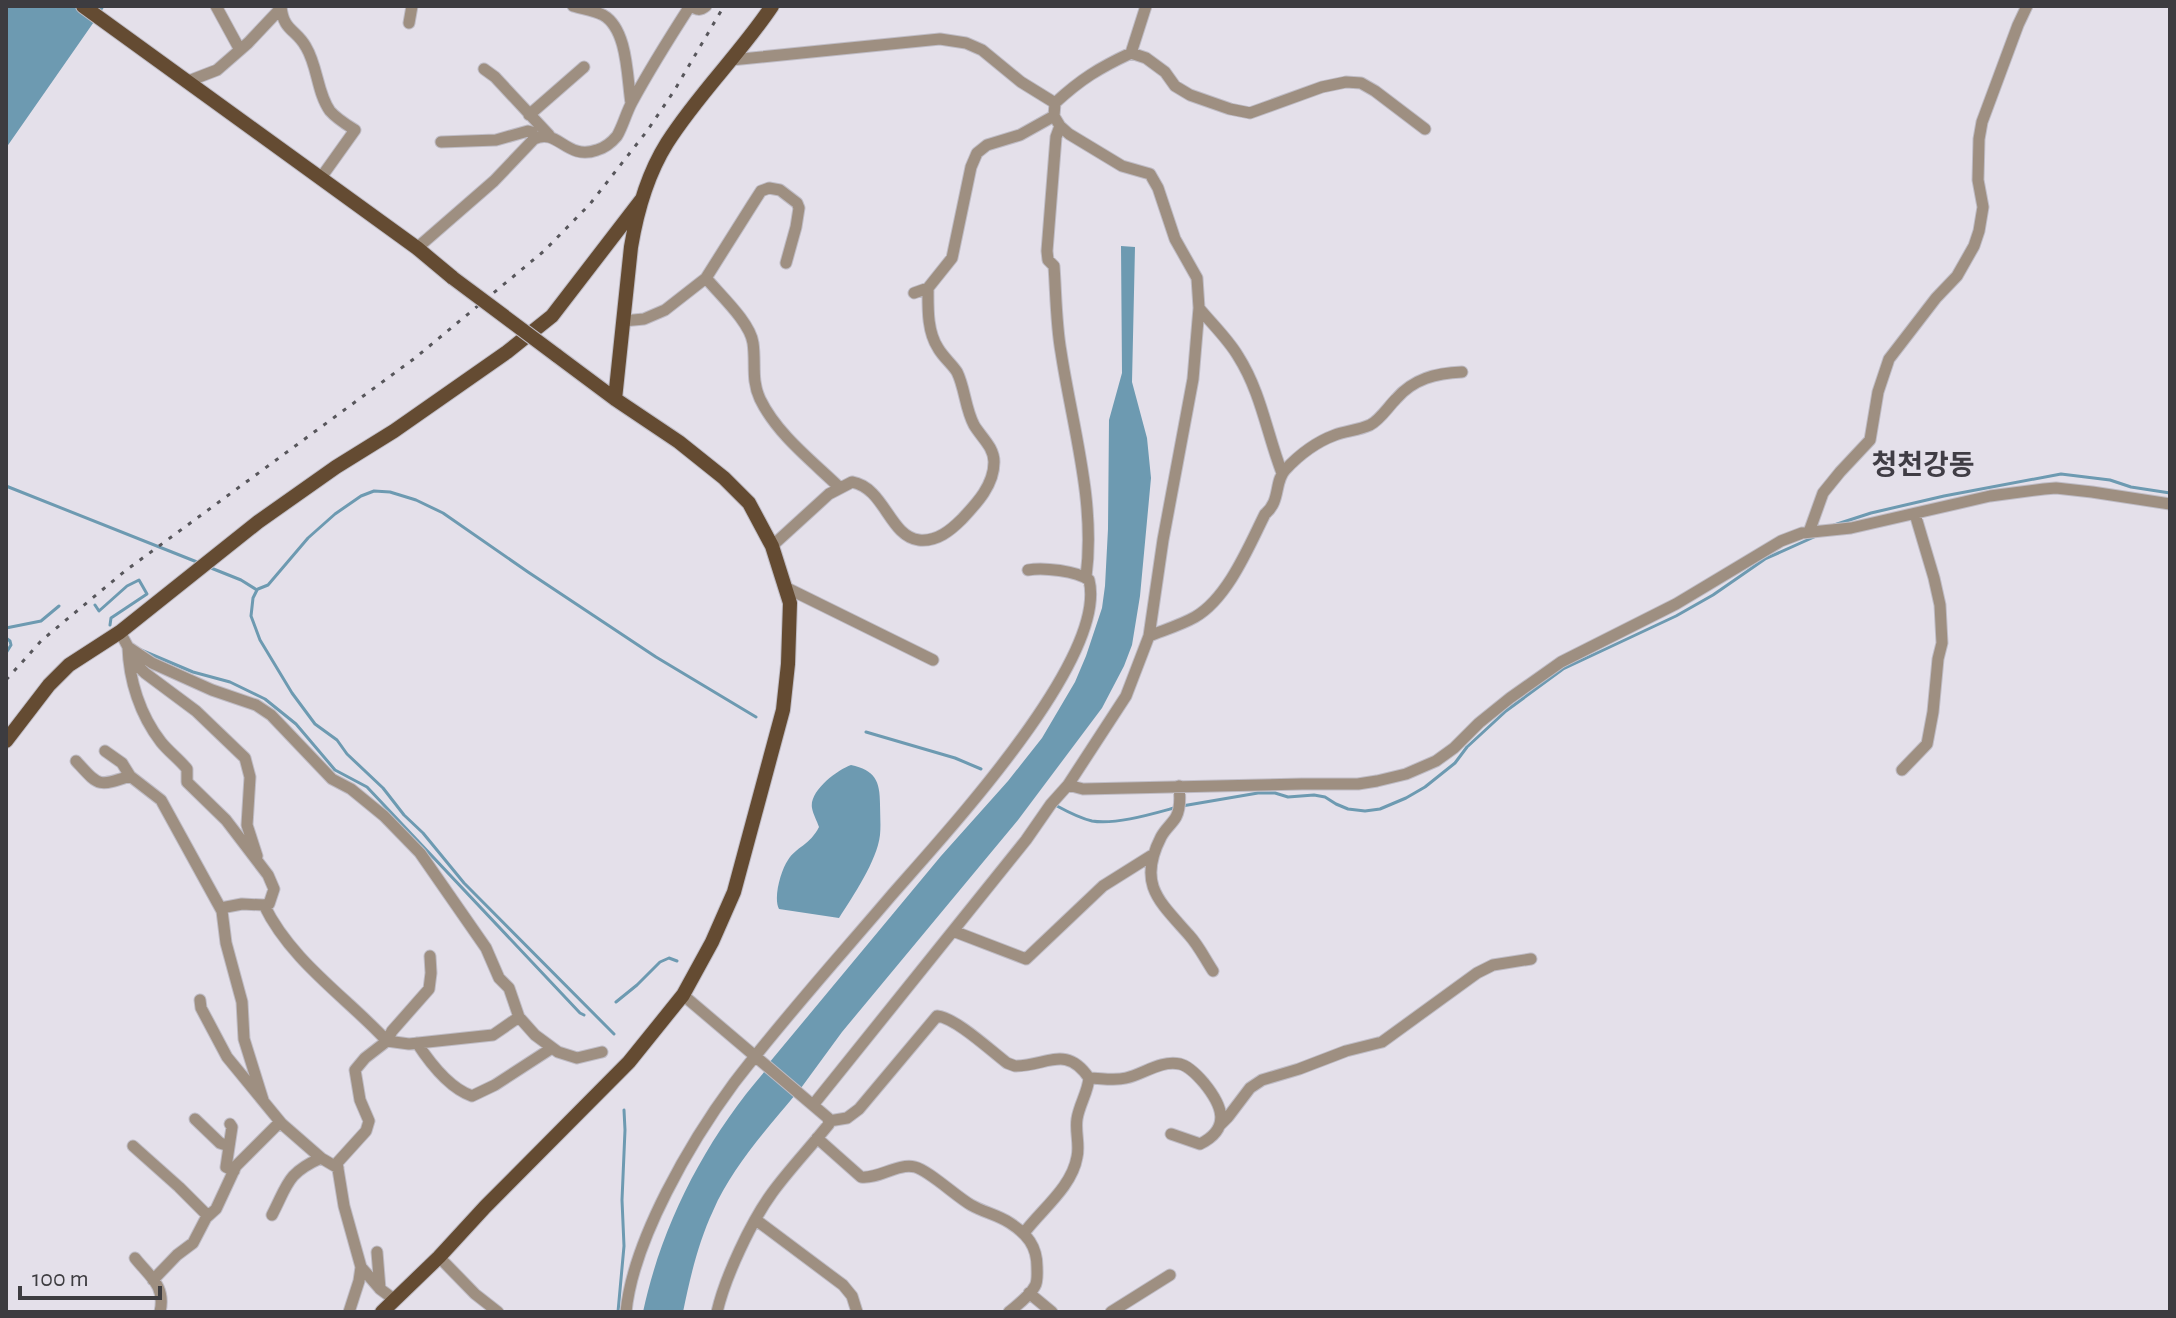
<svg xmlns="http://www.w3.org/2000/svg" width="2176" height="1318" viewBox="0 0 2176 1318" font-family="'Alegreya Sans','Noto Sans KR',sans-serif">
<rect width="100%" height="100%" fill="#e4e0ea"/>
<path fill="#6d9ab1" d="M6 6H105L6 148Z
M1121 246 1135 247 1132 382 1147 438 1151 478 1140 596 1132 645 1124 666 1102 708 1018 820 842 1032 801 1088 769 1063 941 856 1008 781 1042 738 1075 682 1086 656 1102 608 1105 586 1108 529 1109 420 1122 373Z
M851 765C875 770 880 781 880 804 880 814 881 825 880 835 877 861 853 896 839 918L779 909C773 898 781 870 788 860 796 847 810 845 819 827 817 821 813 814 812 808 809 791 837 770 851 765Z
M765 1071 795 1095C766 1130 731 1169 713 1211 698 1243 690 1278 683 1312H643C662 1223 706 1139 765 1071Z"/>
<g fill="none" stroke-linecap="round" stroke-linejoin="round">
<path stroke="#6d9ab1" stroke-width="3" d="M6 486 197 562
M1834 525 1871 513 1944 496 2061 474 2110 480 2131 487 2170 493
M211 568 241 580 257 590 253 598 251 616 260 640 292 693 315 724 337 740 347 754 383 788 404 815 423 833 464 883 614 1034
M258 589 268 585 308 538 335 514 361 496 374 491 390 492 416 500 443 513 528 572 656 657 756 717
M95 605 99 611 127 586 139 580 147 594 111 618 110 625
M6 628 41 621 59 606
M6 638 10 641 11 645 6 653
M141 650 193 672 230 682 265 699 296 724 335 770 367 787 580 1013 584 1015
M866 732 955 758 981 769
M1057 806C1068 812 1079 818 1092 821 1115 825 1152 814 1174 808
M1182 806 1258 793H1275L1288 797 1314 795 1325 797 1336 804 1348 809 1365 811 1380 809 1406 798 1425 787 1455 763 1467 747 1506 711 1563 669 1676 616 1713 595 1765 559 1814 537
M616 1002 637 985 660 962 669 958 677 961
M618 1312 624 1246 622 1200 625 1130 624 1110"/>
<defs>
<path id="minor" d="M216 6 240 50
M281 6C283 31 296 29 306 47 318 67 317 93 330 111 337 119 347 125 355 130L320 179
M573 6C583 9 594 10 603 15 628 29 627 78 631 103
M691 6C697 10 700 11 706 6
M409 23 412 6
M1131 53 1146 6
M731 60 940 39 966 43 982 50 1021 82 1055 103
M484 69 495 77 549 135
M186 82 217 70 248 43 281 8
M529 115 584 67
M1060 126 1056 137 1047 251 1048 260 1054 266C1056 294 1056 324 1061 352 1072 425 1096 502 1086 577
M441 142 496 140 528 131 532 132 534 139
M417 248 494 181 534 139C558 127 566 161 597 150 604 148 612 142 617 136 623 126 626 113 632 102 650 69 670 37 690 6
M706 278C720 295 750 322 753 343 756 363 751 380 760 399 777 434 811 460 839 487
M914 293 928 288 952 258 971 167 977 153 987 145 1020 135 1054 116
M1199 308C1212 324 1228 339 1238 356 1261 392 1267 434 1282 473
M623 321 644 319 665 310 706 278 752 205 761 191 769 188 780 190 797 203 799 208 796 227 786 263
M1809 532 1823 493 1840 472 1870 440 1878 392 1889 359 1936 298 1957 276 1974 246 1979 231 1983 207 1978 180 1979 139 1982 122 2018 25 2027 6
M772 546 829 494 852 482C885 488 889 536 919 540 937 542 951 530 962 519 977 503 994 485 994 462 994 447 981 437 974 425 965 408 965 388 957 372 952 364 943 357 938 348 927 331 928 308 928 288
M787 588 933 660
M120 632 128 647 152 663 212 690 256 705 271 715 332 779 351 789 384 816 420 853 486 948 499 978 509 988 519 1017 535 1035 558 1052 577 1058 602 1052
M1149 636C1164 630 1181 625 1195 617 1228 598 1249 546 1265 514 1281 501 1274 482 1285 470 1298 456 1316 442 1335 435 1346 431 1359 430 1370 425 1380 420 1388 407 1396 399 1413 379 1436 373 1462 372
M128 647C129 680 140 715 161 742 169 752 179 759 187 769V782L226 820 268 875 274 889 269 904 264 905
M130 651 138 666 145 673 196 711 245 758 250 777 247 825 257 856
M105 751 122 763 130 776 161 800 222 911 226 943 242 1002 244 1039 263 1100
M76 761C99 786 97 787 130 776
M1902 770 1927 744 1933 712 1938 659 1942 643 1940 605 1934 578 1915 514
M1068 785 1083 789 1302 784H1358L1377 781 1406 774 1436 761 1454 748 1479 723 1510 698 1561 662 1676 604 1781 541 1802 533 1851 528 1990 496 2044 489 2056 488 2092 492 2170 504
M1179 786C1180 795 1181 808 1176 817 1172 824 1165 829 1161 837 1137 884 1159 901 1189 935 1199 946 1205 959 1213 971
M221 908 242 904 264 905C291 961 346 997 387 1041L392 1031 429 989 431 973 430 956
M953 931 1026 959 1103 886 1154 854
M683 995 828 1118 829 1124 824 1130C807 1151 788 1171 772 1193 751 1222 725 1277 717 1312
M200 1000 201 1008 227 1057 282 1124 321 1158 338 1168
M417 1043C430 1063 449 1088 472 1096L495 1085 552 1048
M1089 1078C1101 1078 1114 1081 1126 1078 1144 1074 1160 1060 1180 1064 1189 1066 1198 1076 1204 1083 1222 1105 1232 1128 1200 1144L1171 1134
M813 1105 1026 840 1051 804 1068 785 1126 696 1149 636 1163 540 1193 379 1199 308 1197 278 1175 239 1158 188 1150 174 1122 166 1069 134 1060 126 1054 116 1055 103C1081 79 1099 68 1131 53L1146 58 1165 72 1175 86 1190 95 1230 109 1250 113 1322 87 1346 82 1361 83 1375 91 1425 129
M195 1119 220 1143 229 1146
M829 1121 847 1118 859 1109 937 1016C956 1018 990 1050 1007 1063L1015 1066C1047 1066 1066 1044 1089 1078 1088 1092 1079 1105 1077 1119 1075 1132 1080 1145 1077 1157 1072 1187 1041 1210 1024 1233
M230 1124 232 1127 226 1167 234 1171
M1220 1125 1228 1117 1250 1088 1262 1080 1299 1069 1346 1051 1382 1042 1477 973 1493 965 1531 959
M817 1138 861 1177C879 1179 897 1163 915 1167 928 1170 957 1197 971 1205 983 1212 998 1215 1010 1223 1027 1234 1037 1246 1037 1267 1037 1272 1038 1281 1035 1286 1030 1296 1017 1305 1009 1312
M133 1146 179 1187 208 1216
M272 1215C288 1184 287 1173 321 1158
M756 1220 843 1285 852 1296 857 1312
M377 1252 380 1289
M439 1257 475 1294 498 1312
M135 1258C150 1277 166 1286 160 1312
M153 1280 177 1255 193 1243 206 1218 216 1209 236 1166 280 1122
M1029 1293 1052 1312
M395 1300 380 1289 361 1267 344 1206 337 1163 366 1131 369 1121 360 1100 355 1070 365 1058 387 1041 409 1044 493 1035 519 1017
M349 1312 359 1281 361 1267
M626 1312C633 1240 691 1141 734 1083 783 1019 838 958 890 897 942 837 1109 659 1089 580 1077 571 1043 567 1028 570
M1111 1312 1170 1275"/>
<path id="major" d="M83 6 417 248 453 278
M615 399 631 247C637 211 647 175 667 143 698 94 740 54 772 6
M6 741 49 685 69 665 120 632 258 522 336 467 394 431 507 352 552 316 642 199
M382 1312 439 1257 485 1207 629 1062 683 995 712 942 734 892 783 710 788 664 790 603 772 546 749 503 724 478 679 442 615 399 556 355"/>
</defs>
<use href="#minor" stroke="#bfbcc5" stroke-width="13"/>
<use href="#major" stroke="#bfbcc5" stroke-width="16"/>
<use href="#minor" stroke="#9e8f81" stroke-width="11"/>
<use href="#major" stroke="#644b32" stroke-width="14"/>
<path stroke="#57565b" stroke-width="3" stroke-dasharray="4 8" stroke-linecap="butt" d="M6 680 42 640 125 571 415 358 544 251 590 204 647 131 674 91 724 6"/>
<defs>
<path id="major-bridge" d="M453 278 556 355"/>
</defs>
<use href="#major-bridge" stroke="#bfbcc5" stroke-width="16" stroke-linecap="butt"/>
<use href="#major-bridge" stroke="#644b32" stroke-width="14"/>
</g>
<g text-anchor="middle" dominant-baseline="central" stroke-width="8" stroke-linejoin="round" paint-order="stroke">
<g font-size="28" font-weight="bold" fill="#403d45" stroke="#e4e0ea">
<text x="1923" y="466">청천강동</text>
</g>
</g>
<rect width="2176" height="1318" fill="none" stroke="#3d3c40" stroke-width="16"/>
<path d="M20 1286v12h140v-12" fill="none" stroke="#3d3c40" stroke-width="4"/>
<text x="32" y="1286" font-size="24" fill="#3d3c40" stroke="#e4e0ea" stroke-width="6" paint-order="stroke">100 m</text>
</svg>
